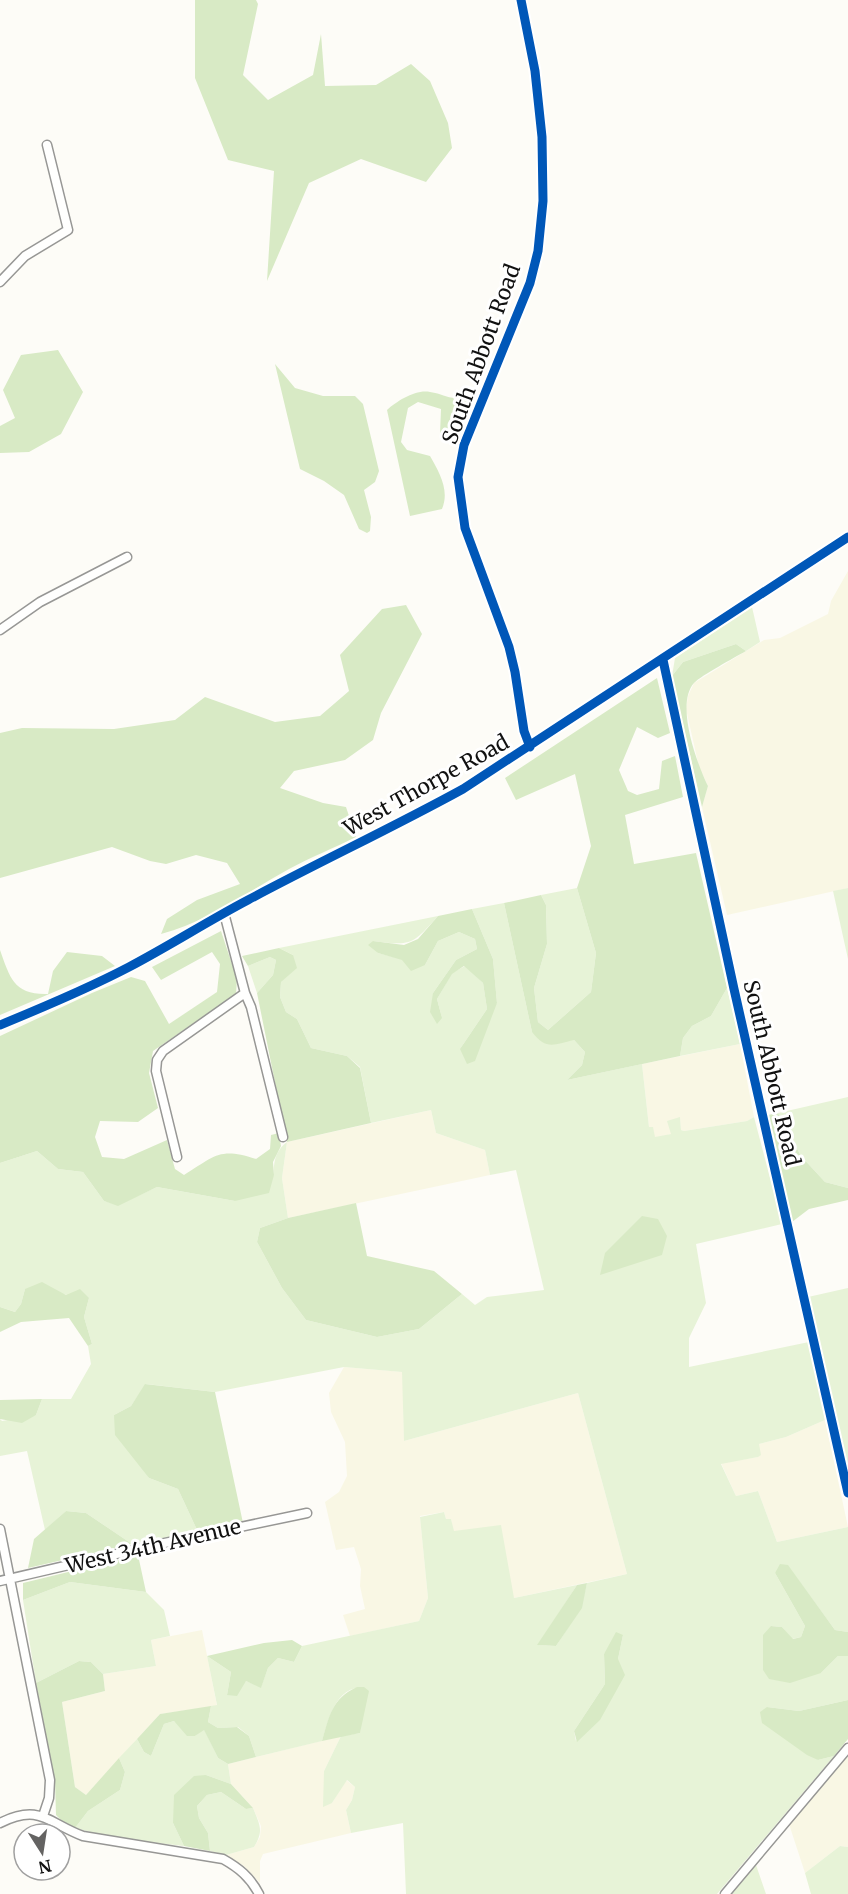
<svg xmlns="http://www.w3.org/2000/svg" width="848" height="1894" viewBox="0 0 848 1894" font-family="Merriweather,serif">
<rect width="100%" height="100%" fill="#fdfcf7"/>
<path fill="#f9f7e4" d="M848 571V888L727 915 702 807 708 786 699 767 686 709 688 696 694 683 764 640 780 638 828 614 831 601Z
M740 1044 754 1117 747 1121 684 1131 681 1130 680 1118 671 1134 655 1138 649 1127 642 1064Z
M431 1110 436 1133 485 1150 490 1175 288 1218 282 1178 287 1142Z
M344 1367 403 1372 404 1441 578 1393 627 1574 514 1598 453 1532 451 1519H446L444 1512 420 1516 428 1598 419 1621 350 1636 343 1615 365 1609 360 1586 361 1569 354 1547 336 1550 325 1502 339 1492 347 1476 345 1442 331 1412 329 1393Z
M825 1420 848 1527 777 1542 758 1491 736 1496 721 1463 758 1457 759 1444 786 1437Z
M202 1630 217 1706 160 1714 86 1795 75 1787 62 1702 105 1691 103 1674 156 1666 151 1640Z
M341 1736 324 1771 332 1803 346 1780 355 1787 352 1800 346 1810 351 1833 263 1854 260 1861V1883L244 1866 226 1855 254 1847 260 1837 261 1826 253 1808 231 1784 228 1764Z
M848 1754V1847L840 1846 805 1873 789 1824Z"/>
<path fill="#e7f3d7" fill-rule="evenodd" d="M752 607 760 642 746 651 736 644 683 662 672 676 675 658Z
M577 888 596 953 591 992 548 1030 538 1022 534 988 547 944 546 905 541 895Z
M848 888V959L833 891Z
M504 903 532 1032 574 1040 585 1052 582 1065 567 1080 642 1064 649 1127H653L655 1137 671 1134 667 1121 680 1117 681 1130 684 1131 747 1121 754 1117 782 1224 696 1244 706 1303 689 1338V1367L809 1342 825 1420 786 1437 759 1444 761 1455 758 1457 721 1464 736 1496 758 1491 777 1542 848 1527V1632L835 1630 788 1566 775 1573 805 1626 801 1637 792 1639 782 1627 771 1626 821 1673 838 1656 848 1655V1700L799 1711 767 1707 818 1760 834 1756 717 1894H406L403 1823 351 1833 346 1810 352 1800 355 1787 347 1780 332 1803 323 1807 324 1771 341 1736 360 1733 364 1687C335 1687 329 1719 322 1741L256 1757 249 1736 238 1727 218 1728 208 1722 211 1706 217 1705 207 1656 231 1672 227 1695 246 1681 261 1687 268 1668 278 1658 294 1662 302 1646 419 1621 428 1598 420 1517 444 1512 446 1519H451L454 1531 501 1525 514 1598 577 1585 538 1645 556 1646 581 1608 587 1583 627 1574 578 1393 404 1441 402 1372 344 1367 215 1392 146 1384 131 1406 114 1415 149 1478 178 1489 198 1532 132 1544 86 1513 66 1511 45 1530 27 1451 0 1456V1419L2 1421 36 1415 42 1399H71L91 1364 88 1346 92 1344 84 1317 89 1298 25 1289 21 1304 15 1312 0 1307V1163L37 1151 58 1169 83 1172 104 1201 118 1205 157 1187 235 1201 274 1175C273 1162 276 1150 287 1142L282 1178 288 1218 260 1228 257 1242 282 1288 306 1320 377 1337 419 1329 462 1294 475 1305 487 1297 544 1290 516 1170 490 1175 485 1150 436 1133 431 1110 371 1123 360 1067 347 1056 311 1048 297 1019 286 1012 280 997 281 982 293 955 279 948 438 916C412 945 412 946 373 941L378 953 425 965 438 941 459 932 475 939 477 949 456 960 433 993 442 1018 437 999 452 973 465 966 483 983 487 1009 460 1049 497 1003 493 959 472 909ZM623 1635 618 1659 576 1741 574 1731 605 1684 604 1654Z
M270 957 276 960 273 975 257 993 248 966Z
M727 988 740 1044 680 1056 683 1038 692 1026 711 1016Z
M848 1097V1188L825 1182 801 1156 778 1113Z
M848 1288V1471L808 1297Z
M70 1582 146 1592 164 1610 170 1636 151 1640 156 1666 103 1674 91 1662 79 1661 36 1683 23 1600Z
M174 1721 195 1736 204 1729 218 1758 228 1764 231 1784 206 1775 173 1823 184 1846 114 1838 75 1828 88 1811 120 1790 125 1772 119 1758 137 1739 144 1752 151 1756 164 1724Z
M221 1792 246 1809 253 1808C260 1825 264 1831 254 1847L226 1855 210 1851 208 1833 199 1818 197 1806 207 1795Z
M840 1846 848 1847V1894H811L805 1873Z
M756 1865 766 1894H732Z"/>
<path fill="#d8eac5" d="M195 0H256L258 4 243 75 268 100 313 75 321 34 325 86 376 85 411 64 430 81 448 123 452 148 426 182 361 159 309 183 267 281 274 171 228 160 195 78Z
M58 350 83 392 61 434 29 452 0 453V426L15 418 3 390 21 355Z
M275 364 295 388 323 396H355L363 404 379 471 375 482 364 490 371 517 370 531 367 533 359 529 344 495 324 481 300 469Z
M469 388 478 389 457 441 444 442 440 434 441 409 418 402 408 408 401 442 407 450 430 456C439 472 450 490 442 509L410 516 387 410C397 401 416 389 430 392 450 395 452 405 469 388Z
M406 605 422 634 381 713 373 740 345 760 294 771 280 788 323 803 346 807 356 837C334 848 311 857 289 869 247 892 207 922 161 934L167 919 197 900 240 884 227 863 196 855 166 864 150 861 112 847 0 878V733L22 728 114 729 175 720 205 697 275 722 320 716 349 691 340 655 382 609Z
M736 644 746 651C734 658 702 675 694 683 675 704 697 764 708 786L702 807 672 676 683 662Z
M657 678 670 733 658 738 637 727 619 770 628 791 637 795 659 789 662 761 675 756 683 797 625 815 634 864 696 853 727 988 711 1016 692 1026 683 1038 680 1056 567 1080 582 1065 585 1052 574 1040C553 1045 546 1050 532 1032L504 903 541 895 546 905 547 944 534 988 538 1022 548 1030 591 992 596 953 577 888 591 846 575 774 516 800 505 778Z
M472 909 493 959 497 1003 475 1061 467 1064 460 1049 487 1009 483 983 464 966 452 974 437 999 442 1018 437 1024 430 1012 433 993 456 960 477 949 475 939 459 932 438 941 425 965 411 971 402 960 378 953 368 945 373 941 404 945 418 939 438 916Z
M221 931 237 979 236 994 153 1051 149 1073 158 1108 138 1122 100 1121 95 1137 102 1157 124 1159 167 1140 175 1169 184 1175C215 1156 219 1147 256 1159L270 1149 271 1135 279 1133 281 1146 273 1162 274 1175 269 1193 235 1201 157 1187 118 1206 104 1201 83 1172 58 1169 37 1151 0 1163V1036L92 993 131 977 145 981 169 1024 217 992 220 964 212 952 161 980 152 967Z
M279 948 293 955 297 968 281 982 280 997 286 1012 297 1019 311 1048 347 1056 360 1068 371 1123 287 1142 257 993 273 975 276 960 270 957 248 966 242 956Z
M0 950C10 978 14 995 48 994L53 971 67 952 102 956 115 966 0 1015Z
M778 1113 801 1156 825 1182 848 1188V1200L809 1209 792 1222 768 1115Z
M356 1203 367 1256 434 1271 462 1294 419 1329 377 1337 306 1320 282 1288 257 1242 260 1228 288 1218Z
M642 1216 658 1219 667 1236 662 1255 600 1275 605 1253Z
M42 1282 66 1295 80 1289 89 1298 84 1317 92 1344 88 1346 69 1318 21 1322 0 1332V1307L15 1312 21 1304 25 1289Z
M145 1384 215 1392 243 1523 198 1532 178 1489 149 1478 115 1435 114 1415 131 1406Z
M42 1399 36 1415 22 1423 0 1419V1400Z
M66 1511 86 1513 132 1544 28 1568 34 1539Z
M138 1555 146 1592 70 1582 23 1600V1583Z
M780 1564 788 1565 835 1630 848 1632V1656H838L821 1673 790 1683 769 1679 763 1670V1635L771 1626 782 1627 793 1639 801 1637 805 1626 775 1573Z
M587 1583 582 1608 556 1646 537 1645 577 1585Z
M616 1632 623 1635 618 1659 625 1675 600 1720 577 1742 574 1731 605 1684 604 1654Z
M292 1640 302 1646 294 1662 278 1658 268 1668 261 1688 246 1681 237 1696 227 1695 231 1672 207 1656 264 1643Z
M79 1661 91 1662 103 1674 105 1691 62 1702 75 1787 86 1795 119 1758 125 1772 120 1790 88 1811 75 1828 65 1824 56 1815 55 1781 36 1683Z
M357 1687H364L369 1691 360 1733 322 1741C329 1717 332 1698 357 1687Z
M848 1700V1739L834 1756 818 1760 807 1755 762 1723 760 1712 767 1707 799 1711Z
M211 1706 208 1722 218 1728 237 1727 249 1736 256 1757 228 1764 218 1758 204 1730 195 1736H187L174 1721 164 1724 151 1756 144 1752 137 1739 160 1714Z
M206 1775 231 1784 253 1808 246 1809 221 1792 207 1795 197 1806 199 1818 208 1833 210 1851 184 1846 173 1823 174 1795 194 1776Z"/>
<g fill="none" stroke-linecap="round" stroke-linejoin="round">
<defs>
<path id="minor" d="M521 0 535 71 542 137 543 201 538 251 530 283 464 445 458 477 465 528 509 647 515 672 524 731 530 747
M0 282 25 256 68 230 47 145
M0 630 40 602 127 557
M663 660 734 989 848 1493
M224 913 245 993 251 1007 283 1137
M0 1025C44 1007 87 989 129 967 169 946 208 921 248 900 319 862 392 828 463 789L848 537
M177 1157 156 1071 157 1060 163 1051 245 993
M0 1529 50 1780 49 1798 43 1816
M0 1581 155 1545 307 1513
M0 1823C40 1803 48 1823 83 1836L223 1859C239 1868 250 1877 259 1894
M725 1894 848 1748"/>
</defs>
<use href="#minor" stroke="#979795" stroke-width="11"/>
<use href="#minor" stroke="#fffffe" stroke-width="8"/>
<defs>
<path id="cycleway" d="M521 0 535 71 542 137 543 201 538 251 530 283 464 445 458 477 465 528 509 647 515 672 524 731 530 747
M663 660 734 989 848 1493
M0 1025C44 1007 87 989 129 967 169 946 208 921 248 900 319 862 392 828 463 789L848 537"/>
</defs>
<use href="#cycleway" stroke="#fff" stroke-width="13"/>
<use href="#cycleway" stroke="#0057b8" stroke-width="9"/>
</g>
<g text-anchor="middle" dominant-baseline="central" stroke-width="6" stroke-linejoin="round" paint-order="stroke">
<g font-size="21" fill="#111" stroke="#fff">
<text transform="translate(481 354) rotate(-70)">South Abbott Road</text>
<text transform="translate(426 785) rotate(-29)">West Thorpe Road</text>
<text transform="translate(772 1073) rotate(77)">South Abbott Road</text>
<text transform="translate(153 1546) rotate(-13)">West 34th Avenue</text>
</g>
</g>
<g transform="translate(42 1852) rotate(168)"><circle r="28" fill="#ffffff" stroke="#a0a0a0" stroke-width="1.5"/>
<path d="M0-4.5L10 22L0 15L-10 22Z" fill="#646362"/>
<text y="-9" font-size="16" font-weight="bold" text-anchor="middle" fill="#111111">N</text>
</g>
</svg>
